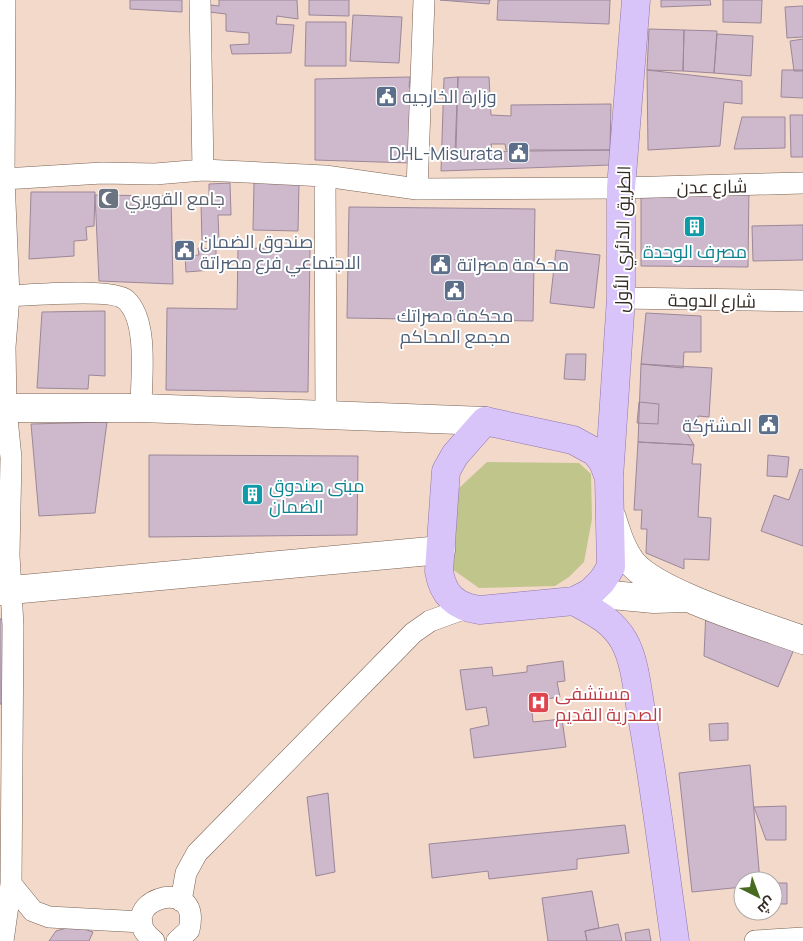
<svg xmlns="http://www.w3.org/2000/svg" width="803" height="941" viewBox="0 0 803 941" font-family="Manrope,Cairo,sans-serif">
<rect width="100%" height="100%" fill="#f3d9c9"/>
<path fill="#c0c58c" d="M487 462 579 463 591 474 592 519 584 562 569 577 555 586 479 588 452 569 458 489Z"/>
<path fill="#ceb8cc" stroke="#9c8799" d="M130 0H182V12L130 9Z
M219 0H297L298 19 277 16 276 24 294 25 291 53 232 54 230 45 249 44V33L226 31V14L209 12 211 5 219 6Z
M309 0H349V16L309 15Z
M440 0H490L489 4Z
M498 0H610L609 24 497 20Z
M661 0H710L711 5 661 7Z
M723 0H762L761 23 723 22Z
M803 6V37L787 38 785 7Z
M353 15 402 17 399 63 350 61Z
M306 22H346V66H305Z
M649 29 684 30 683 71 647 70Z
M684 30 717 31 714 73 683 71Z
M717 34 753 36 751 76 714 73Z
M803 39V71H794L790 41Z
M647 70 742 81V104L724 102 720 146 648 150Z
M782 70H803V98L781 97Z
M410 77 409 87 414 88 411 163 315 160V79Z
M458 77H489L491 115 511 116V105L611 104 610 150H506L505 144H491L492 151 456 150Z
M458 77 455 152 610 150V165L441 171 444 78Z
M790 115H803V157H791Z
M742 117H785V148L734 149Z
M254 182 299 183 298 231 253 230Z
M230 183 231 215H218L219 241 202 242 201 203H209V184Z
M641 186H749L748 267 641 266Z
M31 192H95L94 226 86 227 87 240 74 241V256L29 259Z
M95 195 171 196 173 284 99 281Z
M349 207 535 209 533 321 347 318Z
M803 225V260L753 261 752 226Z
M198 248 216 249V260H212V270L186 272 185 256 199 255Z
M238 248 310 249 308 392 166 390 167 308 237 309Z
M556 250 600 255 594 308 550 303Z
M105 311V376L89 375 88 389 37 388 42 312Z
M646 313 701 316V352H684L683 368 641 364Z
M566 354H586L585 380 564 379Z
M641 364 712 368 709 417 698 416V433H687L694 445 638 442Z
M639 402 659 404 658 424 637 423Z
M107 422 95 513 39 516 31 424Z
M638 442 694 445 692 464H701L698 517 711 518 709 560 684 559V569L646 553 647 529H641L642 510H634Z
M149 455 358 456 357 535 149 537Z
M768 455 789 457 787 477 767 476Z
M800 469 803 470V546L761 531 774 495 789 500Z
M706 610 795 647 778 687 704 656Z
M0 619H3L7 704H0Z
M563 661 565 681 557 682 560 697 531 701 533 722 562 719 566 747 474 758 470 729 489 725 486 707 466 710 460 670 492 667 493 676 527 672V666Z
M728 723V740L710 741 709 724Z
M750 765 760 881H743V887L692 892 679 773Z
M328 793 335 872 316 876 307 797Z
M786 806V840H766L754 807Z
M625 825 629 853 577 859V869L489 879 488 871 432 878 429 844Z
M773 883H787V904H773Z
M592 891 599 928 585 931 587 941H548L542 898Z
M618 924 622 941H587L585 931Z
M74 926 93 932 89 941H49L56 931Z
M649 929 651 941H626L625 933Z"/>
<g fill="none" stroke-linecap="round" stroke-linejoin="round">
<defs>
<path id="minor" d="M200 0 203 170
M325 176 326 415
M4 179 102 173 155 174 203 170 325 176 417 189 621 188 803 183
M417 189 424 0
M9 296C30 295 113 288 126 300 149 321 141 379 141 408
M621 298 803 301
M11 884 33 911 49 917 142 922
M181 901 186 873 197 853 413 633 430 621 466 608
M3 941 11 884 13 626 9 555 11 458 6 408 5 347 9 296 4 179 5 0
M154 941C107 904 203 870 189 930L177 941
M755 941 803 938"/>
<path id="secondary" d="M0 408H141L485 421
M612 518C617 534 622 550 632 563 658 594 762 625 803 640
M0 591 441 550
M590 593 654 599 685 598"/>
<path id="primary" d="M485 421 573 440 595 452 603 462 609 478 611 567 602 581 590 593 574 601 480 610C456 607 443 596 439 571L446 471 455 455Z
M609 478 621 298V188L636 0
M574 601C594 612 612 620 624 641 635 661 637 688 641 711 655 787 664 864 675 941"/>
</defs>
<use href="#minor" stroke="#786254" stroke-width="22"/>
<use href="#secondary" stroke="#786254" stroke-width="29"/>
<use href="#primary" stroke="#8e75ab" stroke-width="29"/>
<use href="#minor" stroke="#fff" stroke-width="21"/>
<use href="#secondary" stroke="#fff" stroke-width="28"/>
<use href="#primary" stroke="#d8c4f8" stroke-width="28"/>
</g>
<defs>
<symbol id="civic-square" viewBox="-11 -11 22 22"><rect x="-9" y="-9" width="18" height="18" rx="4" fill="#5c6f8a" stroke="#fff"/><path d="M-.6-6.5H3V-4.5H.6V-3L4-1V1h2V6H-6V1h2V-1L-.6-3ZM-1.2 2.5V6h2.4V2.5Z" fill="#fff"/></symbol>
<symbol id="mosque-square" viewBox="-11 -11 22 22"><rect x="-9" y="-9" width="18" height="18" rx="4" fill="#6b7280" stroke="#fff"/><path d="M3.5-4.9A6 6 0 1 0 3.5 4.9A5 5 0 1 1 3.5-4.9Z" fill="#fff"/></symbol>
<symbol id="building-square" viewBox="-11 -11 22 22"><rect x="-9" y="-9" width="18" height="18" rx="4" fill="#0f9aa8" stroke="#fff"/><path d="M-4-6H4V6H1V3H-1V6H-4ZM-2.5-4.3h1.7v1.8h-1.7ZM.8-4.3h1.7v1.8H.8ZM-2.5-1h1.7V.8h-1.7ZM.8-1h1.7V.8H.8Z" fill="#fff"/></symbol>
<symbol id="hospital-square" viewBox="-11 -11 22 22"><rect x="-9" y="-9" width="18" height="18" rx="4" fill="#e0444e" stroke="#fff"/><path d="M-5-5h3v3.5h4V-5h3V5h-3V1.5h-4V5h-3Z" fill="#fff"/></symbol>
</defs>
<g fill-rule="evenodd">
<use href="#civic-square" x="374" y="84" width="25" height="25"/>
<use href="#civic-square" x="506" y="140" width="25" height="25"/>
<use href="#mosque-square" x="96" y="186" width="25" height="25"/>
<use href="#building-square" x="682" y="214" width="25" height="25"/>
<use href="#civic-square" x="172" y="238" width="25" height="25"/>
<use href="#civic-square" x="428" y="252" width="25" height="25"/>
<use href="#civic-square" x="442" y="278" width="25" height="25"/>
<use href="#civic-square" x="756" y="412" width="25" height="25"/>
<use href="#building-square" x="240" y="482" width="25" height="25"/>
<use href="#hospital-square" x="526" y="690" width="25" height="25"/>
</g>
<g text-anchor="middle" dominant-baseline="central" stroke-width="4" stroke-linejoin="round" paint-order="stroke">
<g font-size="18" fill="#4e5e75" stroke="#fff" text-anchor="start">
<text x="402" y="96">وزارة الخارجيه</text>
<text x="503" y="153" text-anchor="end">DHL-Misurata</text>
<text x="200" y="241">صندوق الضمان<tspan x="200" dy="21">الاجتماعي فرع مصراتة</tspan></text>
<text x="457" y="264">محكمة مصراتة</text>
<text x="455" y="315" text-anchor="middle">محكمة مصراتك<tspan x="455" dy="21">مجمع المحاكم</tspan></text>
<text x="752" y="425" text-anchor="end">المشتركة</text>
</g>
<g font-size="18" fill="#342a24" stroke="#fff">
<text transform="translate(712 186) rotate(-1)">شارع عدن</text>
<text transform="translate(622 239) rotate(-89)">الطريق الدائري الأول</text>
<text transform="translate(712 300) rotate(1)">شارع الدوحة</text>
</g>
<g font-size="18" fill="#5b616d" stroke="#fff" text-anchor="start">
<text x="125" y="198">جامع القويري</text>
</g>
<g font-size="18" fill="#0d838f" stroke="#fff">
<text x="695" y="251">مصرف الوحدة</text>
<text x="269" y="485" text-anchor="start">مبنى صندوق<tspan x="269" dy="21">الضمان</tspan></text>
</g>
<g font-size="18" fill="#be3a42" stroke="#fff" text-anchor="start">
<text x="555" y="693">مستشفى<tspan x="555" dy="21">الصدرية القديم</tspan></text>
</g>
</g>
<g transform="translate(758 896) rotate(138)"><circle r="24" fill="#ffffff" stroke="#aeaaa7"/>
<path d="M0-4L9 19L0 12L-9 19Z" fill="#496920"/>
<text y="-8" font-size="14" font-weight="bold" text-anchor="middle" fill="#342a24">ش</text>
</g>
</svg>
